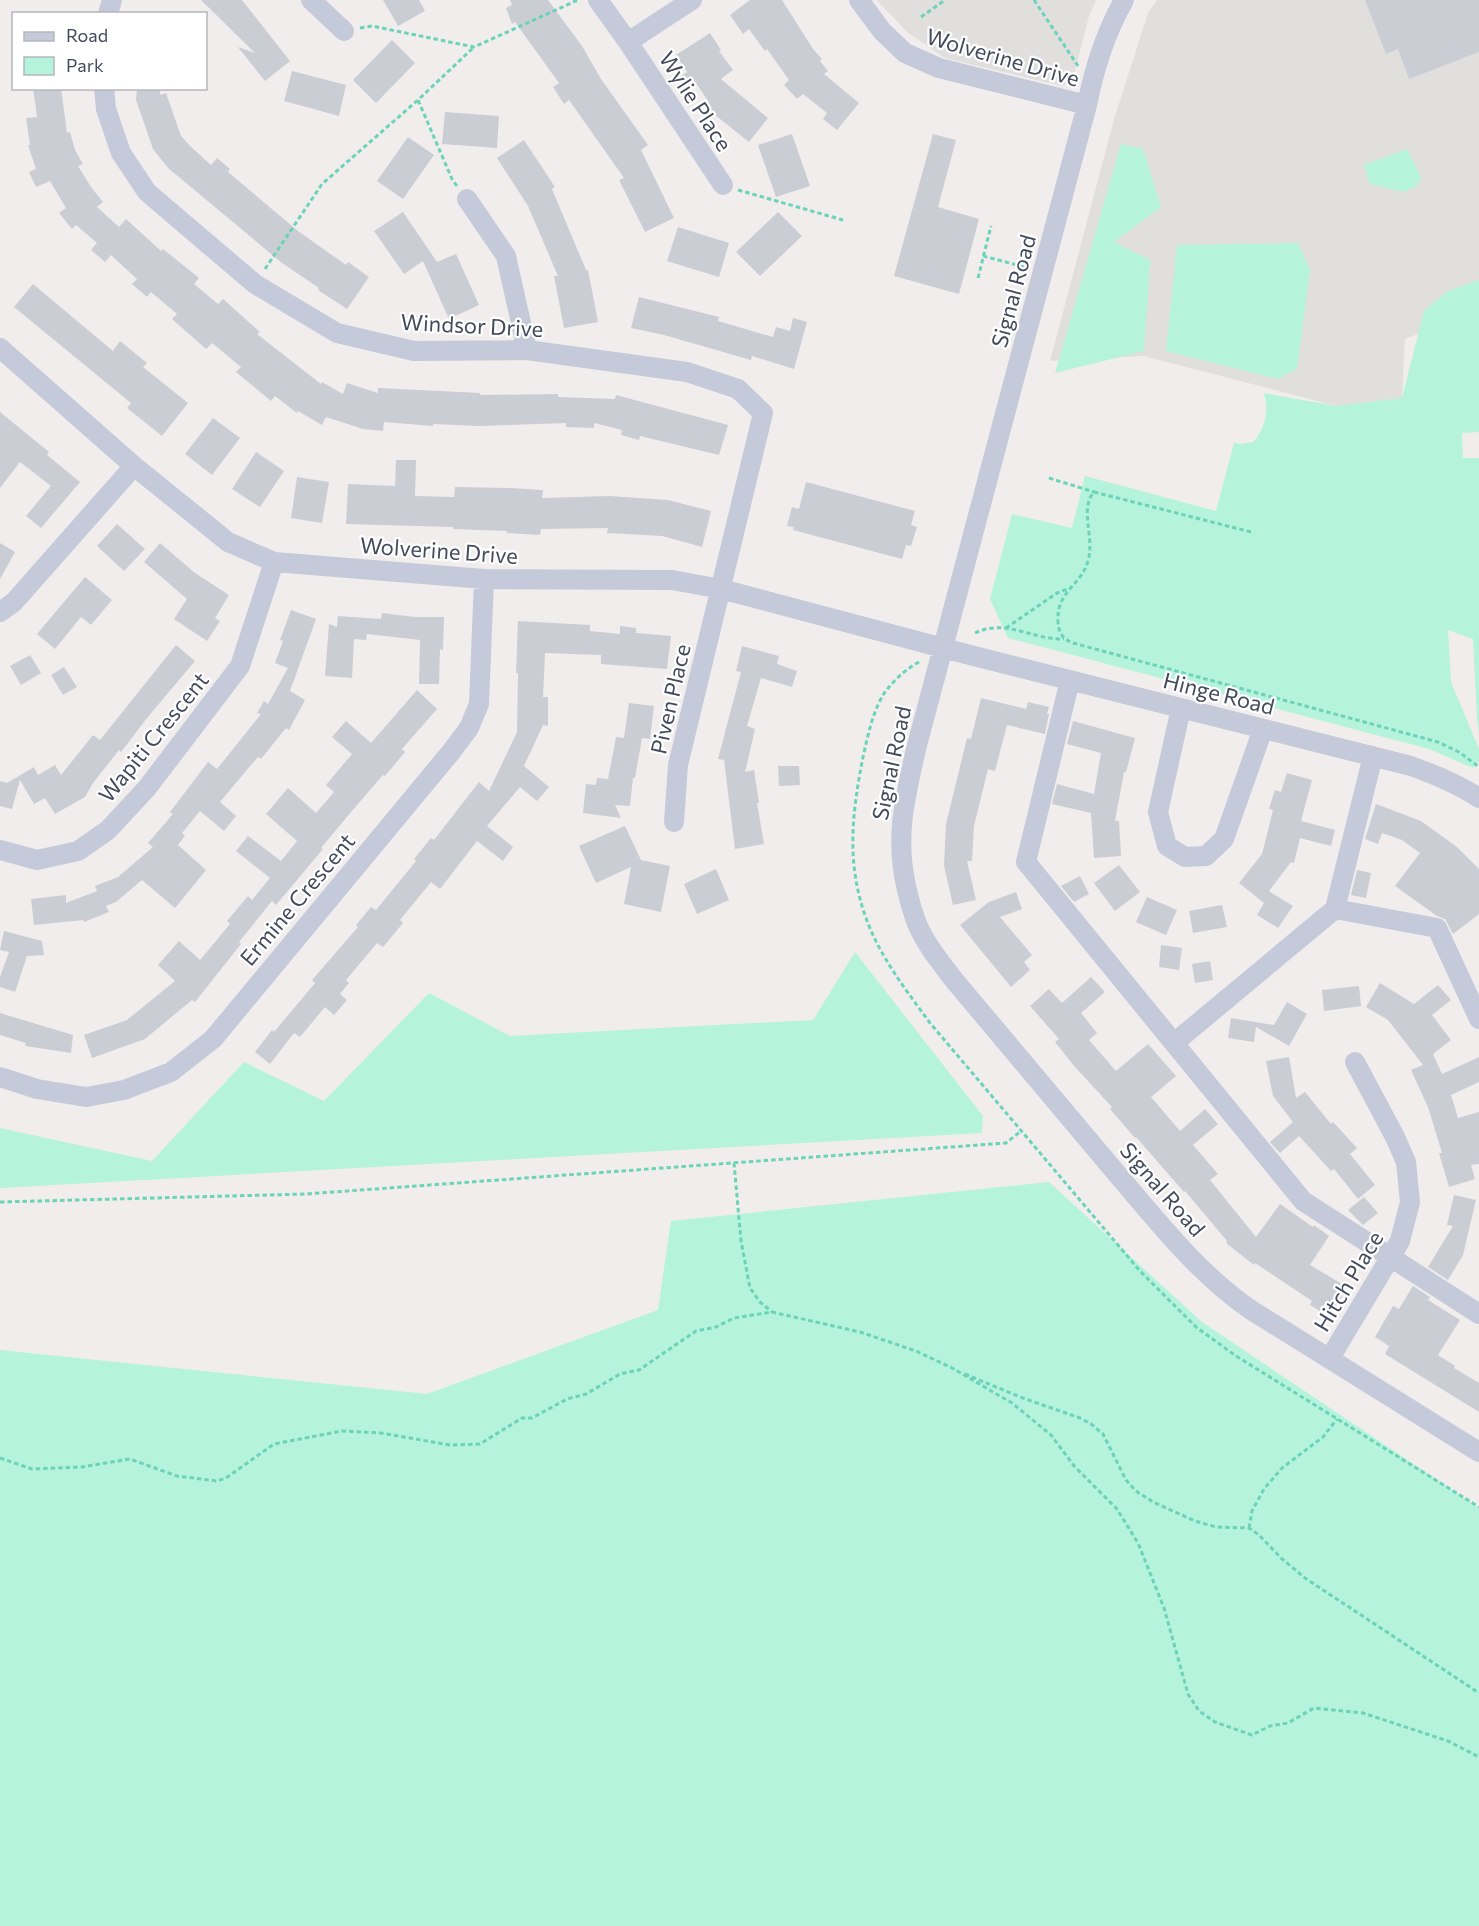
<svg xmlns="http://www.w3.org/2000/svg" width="1479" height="1926" viewBox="0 0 1479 1926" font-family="Commissioner,sans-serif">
<rect width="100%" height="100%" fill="#f0edec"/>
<path fill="#e1dede" d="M877 0H1096L1089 16 1073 78 1062 86 945 58 907 32Z
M1157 0H1479V310L1405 339 1402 398 1336 406 1144 356 1050 361 1115 116 1148 13Z"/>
<path fill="#b5f3dc" d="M1121 144 1143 149 1161 207 1114 242 1150 260 1144 351 1055 373Z
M1407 149 1421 177 1418 185 1404 192 1370 184 1364 165Z
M1298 243 1310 270 1297 369 1278 379 1166 351 1177 245Z
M1479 280V432L1462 433 1463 458H1479V734L1477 719 1473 639 1448 630 1451 682 1479 749V761L1473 768 1429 749 1008 638 990 599 1012 514 1072 528 1085 476 1216 511 1234 443 1240 444 1253 442C1264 431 1271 407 1263 393L1336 406 1402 398 1424 311 1448 291Z
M855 952 983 1116 982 1133 0 1188V1128L152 1161 244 1062 324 1101 429 993 510 1036 813 1020Z
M1049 1182 1202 1322 1479 1508V1926H0V1350L427 1394 658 1310 671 1221Z"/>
<path fill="#cbcdd5" d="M201 0H242L290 61 265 81 238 47 255 53Z
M383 0H419L425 11 398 26Z
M510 0H548L582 46 601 79 648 145 641 150 674 218 645 232 619 180 624 178 569 100 564 104 553 87 559 83 515 22 512 24 506 8 512 5Z
M750 0H782L813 49 822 59 820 61 828 71 824 74 859 103 837 130 823 119 827 113 803 94 797 99 784 85 789 80 767 49 765 51 749 29 743 34 730 15Z
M1365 0H1479V52L1409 79 1398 49 1386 54Z
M710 33 721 50 719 51 733 70 721 79 768 118 749 142 705 107 709 102 695 82 686 89 678 78 687 72 676 55Z
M392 40 415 63 376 103 353 80Z
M292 71 346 85 339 116 284 101Z
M33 88H61L67 133 70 132 75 150 83 164 78 166 91 187 103 202 97 207 119 227 126 219 161 251 163 249 199 278 194 284 218 304 223 299 260 332 257 334 321 384 322 382 343 394 347 383 378 393V388L480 393V395L558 394V397L615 399 616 395 728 425 719 455 640 436 639 440 621 435 622 430 594 423V428L566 427V423L479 426 433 424V426L384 422 383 431 363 429 326 417 322 425 298 411 297 413 275 396 271 401 236 372 241 367 212 343 206 349 172 319 177 314 151 292 147 297 132 284 137 279 111 255 105 262 91 250 97 243 76 225 72 229 59 213 66 208 50 181 36 187 29 172 36 169 28 145H30L26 118 37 117Z
M137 88H160V95L166 93 181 136 190 146 211 165 217 158 230 169 228 172 298 231 346 265 348 262 369 277 347 309 318 290 319 288 282 263 168 168 153 149 136 100Z
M445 112 499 116 497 148 442 144Z
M792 134 810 186 776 197 758 145Z
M933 134 956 140 938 207 979 219 959 294 894 276Z
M408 137 434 155 403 199 377 181Z
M524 140 555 187 552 189 586 270H588L598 322 564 328 554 276H558L528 206 497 158Z
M403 212 437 262 456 254 479 305 449 319 423 261 404 274 374 231Z
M778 212 802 236 760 276 736 252Z
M678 227 729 243 719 277 667 261Z
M33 284 113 351 120 341 147 363 143 367 188 403 162 436 127 408 131 403 14 307Z
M639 297 719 317 718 321 773 337 776 327 790 331 793 318 807 322 794 369 752 356 751 360 664 335 631 328Z
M0 412 49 452 47 455 80 482 41 528 26 516 51 486 20 462 0 488Z
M213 418 240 438 212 475 185 454Z
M256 452 284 471 260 507 232 489Z
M396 460H416L415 496 454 497 455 487 509 488 543 490 542 498 610 496 668 500 711 511 702 547 662 536 607 533 608 528 541 529 540 535 507 533V531L453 529V527L346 524 348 484 395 486Z
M297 477 329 482 322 523 291 518Z
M806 482 915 511 911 525 917 527 911 546 906 545 902 559 793 530 794 527 787 526 792 507 799 509Z
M117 524 145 549 124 571 97 546Z
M0 543 15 552 0 579Z
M160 543 195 573 229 595 215 618 220 621 207 641 174 619 187 599 144 562Z
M85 577 112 600 91 625 81 617 55 649 37 634Z
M291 610 316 619 290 691 305 700 289 730 286 728 261 759 258 757 251 765 220 802 236 816 224 831 200 811 182 833 185 836 178 845 206 870 189 891 175 908 142 880 116 902 106 906 109 912 84 922 83 920 34 925 31 899 66 895V903L97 891 95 886 118 877 153 847 148 843 173 814 170 812 208 762 217 769 261 714 257 713 264 701 268 704 288 668 275 663 283 641 280 640Z
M382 613 415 617H444L443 650 440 649 439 684H419L420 640 367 634 366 640 354 639 352 678 325 676 329 624 337 627 338 616 381 619Z
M518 621 590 625V631L620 634V626L636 628V633L671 636 667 669 601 664V655L545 653 543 697H548V726L543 725 524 766 549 787 537 801 520 787 487 826 513 847 503 861 477 841 440 889 431 882 400 920 403 923 383 947 377 943 346 980 349 983 340 994 347 1000 334 1015 325 1007 300 1037 294 1033 270 1064 255 1052 272 1030 274 1032 315 983 312 980 358 927 356 925 371 907 376 910 416 861 414 859 431 838 434 840 479 782 489 791 517 732 518 673H516Z
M176 645 195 661 147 718 121 752 119 750 93 783 85 797 55 814 45 798 34 804 20 780 12 809 0 806V781L7 783 34 767 38 775 55 765 61 775 93 735 100 740Z
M742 646 779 656 777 664 797 671 792 687 761 678 747 726 755 729 745 772 754 770 759 803H757L764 844 735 849 724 760 718 759 741 672 736 671Z
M30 655 41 673 21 685 10 666Z
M64 667 77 687 63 695 51 675Z
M417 690 437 709 402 749 405 752 385 776 383 775 351 812 321 848 323 849 276 905 272 901 239 942 241 944 195 1002 192 1000 145 1039 92 1058 84 1035 127 1020 175 981 158 965 179 941 200 960 230 924 227 921 248 896 252 900 270 878 236 851 248 836 281 861 297 841 266 814 288 788 316 813 334 792 326 785 352 754 332 737 346 721 371 743Z
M981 698 1026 709 1028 702 1049 707 1047 714H1049L1045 734 1007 725 995 771 988 769 974 826 972 861H967L976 900 953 905 944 866 946 824 967 738 971 739Z
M629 703 654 706 650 739 642 738 635 778H633L630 806 615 805 621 818 583 813 586 784 596 785 597 778 608 779 616 737 624 738Z
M1073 721 1135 738 1126 772H1124L1115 821H1119L1121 856 1094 858 1091 813 1052 804 1057 784 1094 794 1101 753 1067 744Z
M778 766H799L800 785 779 786Z
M1287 773 1312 780 1301 821 1335 830 1331 846 1300 838 1294 863 1291 862 1269 891 1293 906 1278 928 1257 915 1264 903 1239 883 1262 854 1273 810 1269 809 1275 790 1281 792Z
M1376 804 1421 821 1457 847 1479 869V914L1453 934 1445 919 1437 916 1395 886 1420 853 1402 840 1382 833 1378 844 1365 839Z
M625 826 641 860 670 866 661 912 624 904 631 867 596 883 579 846Z
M1119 865 1140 892 1115 911 1094 883Z
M716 869 729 900 697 914 684 884Z
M1357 870 1371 873 1366 898 1351 895Z
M1080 876 1089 894 1074 902 1061 886Z
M1016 892 1022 909 1000 917 1032 955 1024 962 1030 970 1011 987 960 925 989 902Z
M1147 897 1177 910 1166 935 1136 922Z
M1222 905 1227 927 1193 933 1189 911Z
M4 931 42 941 44 955 27 956 15 992 0 987V977L9 952 0 950Z
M1161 945 1182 948 1179 970 1159 967Z
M1210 961 1213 980 1195 983 1192 964Z
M1091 977 1105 992 1081 1013 1097 1033 1089 1040 1116 1071 1148 1044 1176 1076 1151 1097 1180 1131 1205 1109 1218 1124 1193 1145 1218 1174 1210 1180 1256 1237 1280 1204 1313 1227 1314 1225 1329 1236 1310 1265 1347 1287 1330 1317 1310 1305 1312 1301 1255 1263 1254 1265 1226 1243 1227 1241 1185 1191 1184 1192 1136 1137 1135 1138 1110 1109 1112 1107 1075 1067 1055 1042 1059 1039 1030 1006 1049 989 1062 1003Z
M1380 983 1414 1004 1438 985 1451 1000 1432 1015 1451 1040 1433 1054 1442 1074 1479 1057V1082L1451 1095 1458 1118 1479 1112V1164L1471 1165 1475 1179 1449 1187 1439 1153H1442L1428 1107 1411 1070 1423 1065 1388 1020 1366 1007Z
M1359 986 1361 1006 1324 1011 1322 990Z
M1287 1002 1307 1014 1289 1046 1256 1027 1254 1042 1228 1038 1231 1018 1274 1025Z
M0 1013 73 1035 71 1053 25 1046 26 1043 0 1035Z
M1289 1057 1296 1098 1305 1092 1331 1124 1333 1122 1357 1148 1350 1154 1375 1185 1358 1199 1334 1169 1331 1171 1299 1136 1280 1153 1270 1142 1293 1122 1273 1096 1266 1061Z
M1454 1195 1476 1200 1463 1255 1448 1280 1428 1267 1453 1226 1447 1225Z
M1364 1197 1378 1213 1363 1225 1348 1210Z
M1413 1286 1430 1297 1428 1300 1460 1320 1438 1355 1455 1366 1454 1368 1479 1383V1412L1385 1354 1389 1346 1375 1337 1393 1306 1399 1309Z"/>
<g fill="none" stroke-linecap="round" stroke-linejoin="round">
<path stroke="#6ad3b9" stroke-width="3" stroke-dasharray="4.5 3" stroke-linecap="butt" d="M1034 0 1078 66
M921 17 945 0
M360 28 372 26 474 47 578 0
M457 186 452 179 418 100 474 47
M738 190 843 220
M983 256 1025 267
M265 269 322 184 418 100
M978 278 991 226
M1049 478 1094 492
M1251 532 1094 492C1079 509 1095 538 1088 561 1081 586 1056 591 1058 622 1059 634 1063 639 1073 643L1438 742 1459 752 1479 767
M1006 628 1057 593 1070 588
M975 633C1007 618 1031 640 1064 639
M919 662C906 669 894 680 885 692 873 710 868 735 863 757 852 813 846 863 866 918 880 957 906 990 930 1023L1140 1271 1196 1327 1236 1356 1479 1507
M734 1163 741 1241 750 1288 760 1302 772 1312
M0 1202 306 1194 1006 1143 1021 1131
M965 1374 1020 1397 1080 1418 1091 1424 1103 1434 1126 1480 1136 1491 1153 1502 1195 1521 1216 1527 1249 1528 1259 1535 1281 1558 1305 1578 1479 1693
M0 1458 32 1469 82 1467 130 1459 177 1476 217 1481 226 1478 274 1444 342 1431 381 1433 450 1445 480 1444 522 1418H532L567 1399 586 1394 620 1374 639 1370 696 1331 716 1327 734 1318 772 1312 860 1332 916 1351 952 1368 1012 1403 1051 1435 1075 1467 1117 1509 1138 1543 1164 1608 1188 1694 1199 1711 1215 1722 1252 1735 1270 1726 1288 1723 1314 1708 1363 1713 1448 1741 1479 1757
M1249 1528 1252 1511 1264 1489 1282 1468 1323 1437 1337 1419"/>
<path stroke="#c4cad9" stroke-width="20" d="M311 0 344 31
M598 0 628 42 723 185
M859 0 882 31 905 53 939 68 1087 105
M1124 0C1106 32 1094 69 1087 105L916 749C905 799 895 835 906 886 909 899 913 914 918 926 927 946 941 963 954 980 1007 1043 1059 1105 1112 1168 1155 1218 1196 1272 1251 1310L1479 1452
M108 14 112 0
M628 42 692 0
M104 88 106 109 121 153 147 192 255 284 337 333 414 351 527 350 687 372 738 389 763 413 678 765 674 822
M467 199 506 256 527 350
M0 348 134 466 228 542 274 562 484 579 672 580 721 589 966 654 1411 766C1435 775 1458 784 1479 798
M0 612 14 602 134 466
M1070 680 1026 862 1303 1201 1479 1314
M1181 708 1158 812 1167 846 1185 857 1206 856 1224 839 1263 729
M0 850 37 860 78 851 108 830 147 788 240 666 274 562
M1335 909 1437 928 1479 1019
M1174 1043 1335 909 1373 756
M0 1077 37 1089 86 1097 124 1090 171 1072 213 1039 451 752 469 728 479 704 484 579
M1330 1358 1400 1241 1410 1202 1406 1162 1395 1137 1355 1062"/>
</g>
<g text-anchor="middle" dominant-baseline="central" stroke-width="4.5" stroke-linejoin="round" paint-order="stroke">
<g font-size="22" fill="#434a5c" stroke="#fff">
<text transform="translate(1003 57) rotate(16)">Wolverine Drive</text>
<text transform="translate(696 101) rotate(57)">Wylie Place</text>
<text transform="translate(1013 291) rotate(-75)">Signal Road</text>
<text transform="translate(472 325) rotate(3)">Windsor Drive</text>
<text transform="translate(439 550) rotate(4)">Wolverine Drive</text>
<text transform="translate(1219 693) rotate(14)">Hinge Road</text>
<text transform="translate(670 699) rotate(-77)">Piven Place</text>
<text transform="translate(153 737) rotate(-51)">Wapiti Crescent</text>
<text transform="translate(891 763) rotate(-78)">Signal Road</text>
<text transform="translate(297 899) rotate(-50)">Ermine Crescent</text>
<text transform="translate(1163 1189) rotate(49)">Signal Road</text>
<text transform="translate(1348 1281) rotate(-59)">Hitch Place</text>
</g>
</g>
<rect x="12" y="12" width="195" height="78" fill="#ffffff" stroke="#b4b7be" stroke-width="1.5"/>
<rect x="24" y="32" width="30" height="9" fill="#c4cad9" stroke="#b4b7be" stroke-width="1.5"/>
<text x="66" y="42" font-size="18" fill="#434a5c">Road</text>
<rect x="24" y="57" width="30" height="18" fill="#b5f3dc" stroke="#b4b7be" stroke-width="1.5"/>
<text x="66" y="72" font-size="18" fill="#434a5c">Park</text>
</svg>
